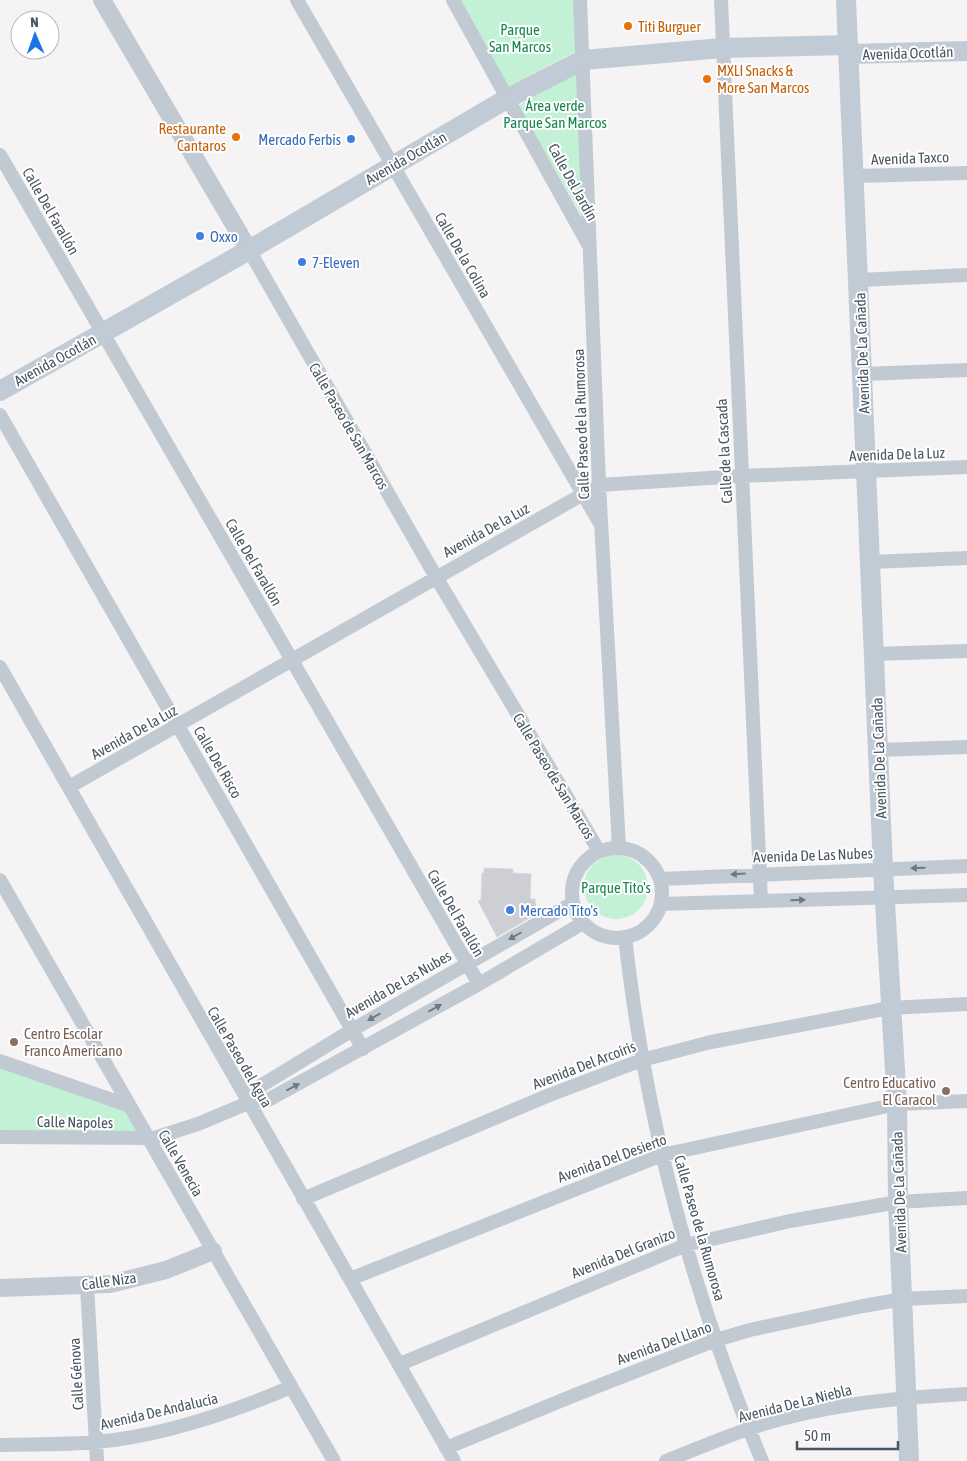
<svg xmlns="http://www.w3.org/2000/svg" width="967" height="1461" font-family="'Asap Condensed',sans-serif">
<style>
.green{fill:#c3f1d5}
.building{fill:#cdcfd5;stroke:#d7d9de}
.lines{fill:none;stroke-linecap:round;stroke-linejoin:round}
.minor{stroke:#c1cad2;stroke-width:14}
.tertiary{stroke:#c1cad2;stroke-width:18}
.secondary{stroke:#c1cbd6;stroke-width:20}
.oneway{fill:#6e7983}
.food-dot{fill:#e8710a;stroke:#fff;stroke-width:2}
.shop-dot{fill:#3f7fe0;stroke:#fff;stroke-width:2}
.education-dot{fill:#8d6e63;stroke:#fff;stroke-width:2}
.labels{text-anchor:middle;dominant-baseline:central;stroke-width:4;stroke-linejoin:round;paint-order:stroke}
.food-label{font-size:15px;fill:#c56008;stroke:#fff;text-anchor:start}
.park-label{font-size:15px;fill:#17864f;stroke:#fff}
.street-label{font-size:15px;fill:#4a5661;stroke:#fff}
.shop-label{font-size:15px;fill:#366cbe;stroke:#fff;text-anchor:start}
.education-label{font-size:15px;fill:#785e54;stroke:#fff;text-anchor:start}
</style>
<rect width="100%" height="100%" fill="#f5f3f3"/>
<path class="green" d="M 455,0 L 577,0 L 579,50 L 503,89 Z
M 581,60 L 581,215 L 519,106 Z
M584 887a32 32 0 1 1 64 0a32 32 0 1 1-64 0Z
M 0,1065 L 133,1112 L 151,1143 L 0,1139 Z"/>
<path class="building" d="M 484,868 L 513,869 L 513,873 L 531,874 L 530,899 L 535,899 L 536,914 L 497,937 L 478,901 L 481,900 L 482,873 L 484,873 Z"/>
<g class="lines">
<path class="minor" d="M 297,0 L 601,525
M 453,0 L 588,244
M 580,0 L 599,485 L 619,847
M 721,0 L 761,901
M 0,155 L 479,984
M 855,176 L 967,173
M 249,250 L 436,577 L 599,851
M 859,280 L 967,275
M 863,374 L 967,370
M 0,415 L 363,1049
M 871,562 L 967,558
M 874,654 L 967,651
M 0,667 L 454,1461
M 879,750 L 967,747
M 69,787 L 599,485 L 741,476 L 967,467
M572 893a45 45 0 1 1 90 0a45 45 0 1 1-90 0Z
M 661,879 L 967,866
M 0,880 L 334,1461
M 661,904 L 967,895
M 625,937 C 645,1118 692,1294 762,1461
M 0,1061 L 127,1105
M 248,1103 L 262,1085 L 354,1029 L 573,903
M 0,1137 L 154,1138 L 198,1124 L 248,1103 L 268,1100 L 479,984 L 583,923
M 303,1199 L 547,1096 L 642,1060 L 711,1042 L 890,1008 L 967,1004
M 350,1279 L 662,1155 L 897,1104 L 967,1101
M 87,1286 L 97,1461
M 400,1364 L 686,1245 L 790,1221 L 898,1202 L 967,1198
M 0,1445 C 32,1444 64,1445 96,1442 C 163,1436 230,1413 291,1387
M 446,1448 L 575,1395 L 716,1340 L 750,1330 L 863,1306 L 903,1299 L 967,1296
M 666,1461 C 693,1450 720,1439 748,1429 C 818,1405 893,1398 967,1394"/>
<path class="tertiary" d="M 102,0 L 249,250
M 0,1288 L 110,1284 L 166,1270 L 213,1251"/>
<path class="secondary" d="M 846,0 L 883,869 L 897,1104 L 898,1202 L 909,1461
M 849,54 L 967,51
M 0,391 L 249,250 L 508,98 L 583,60 L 722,48 L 848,45"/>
</g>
<defs><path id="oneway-solid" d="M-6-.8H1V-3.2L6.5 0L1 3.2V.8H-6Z" transform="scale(1.25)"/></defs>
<g class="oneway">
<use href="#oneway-solid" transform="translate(918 868) rotate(178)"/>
<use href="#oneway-solid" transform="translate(738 874) rotate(177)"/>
<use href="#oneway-solid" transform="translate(798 900) rotate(-2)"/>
<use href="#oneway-solid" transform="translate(515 936) rotate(150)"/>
<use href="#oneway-solid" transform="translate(435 1008) rotate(-29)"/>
<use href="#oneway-solid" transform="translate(374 1017) rotate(150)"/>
<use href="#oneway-solid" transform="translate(293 1087) rotate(-28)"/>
</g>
<g class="food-dot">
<circle cx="628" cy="26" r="5"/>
<circle cx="707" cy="79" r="5"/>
<circle cx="236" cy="137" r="5"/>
</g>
<g class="shop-dot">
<circle cx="351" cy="139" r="5"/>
<circle cx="200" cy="236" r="5"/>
<circle cx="302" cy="262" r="5"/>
<circle cx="510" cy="910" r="5"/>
</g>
<g class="education-dot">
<circle cx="14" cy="1042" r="5"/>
<circle cx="946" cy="1091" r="5"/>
</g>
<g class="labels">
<g class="food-label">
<text x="638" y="26">Titi Burguer</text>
<text x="717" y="70">MXLI Snacks &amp;<tspan x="717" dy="17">More San Marcos</tspan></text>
<text x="226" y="128" text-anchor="end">Restaurante<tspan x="226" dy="17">Cantaros</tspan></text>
</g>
<g class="park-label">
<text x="520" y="29">Parque<tspan x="520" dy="17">San Marcos</tspan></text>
<text x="555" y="105">Área verde<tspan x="555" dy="17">Parque San Marcos</tspan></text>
<text x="616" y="887">Parque Tito's</text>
</g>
<g class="street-label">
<text transform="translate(908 53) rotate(-2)">Avenida Ocotlán</text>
<text transform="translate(406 158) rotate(-30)">Avenida Ocotlán</text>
<text transform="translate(910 158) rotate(-2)">Avenida Taxco</text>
<text transform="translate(573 182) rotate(61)">Calle Del Jardín</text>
<text transform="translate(51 211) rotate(60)">Calle Del Farallón</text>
<text transform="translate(463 255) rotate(60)">Calle De la Colina</text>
<text transform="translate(862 353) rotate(-92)">Avenida De La Cañada</text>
<text transform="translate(55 360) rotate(-29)">Avenida Ocotlán</text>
<text transform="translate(581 424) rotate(-92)">Calle Paseo de la Rumorosa</text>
<text transform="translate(349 426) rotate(60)">Calle Paseo de San Marcos</text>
<text transform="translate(724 451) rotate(-93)">Calle de la Cascada</text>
<text transform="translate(897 454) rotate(-2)">Avenida De la Luz</text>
<text transform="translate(486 530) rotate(-29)">Avenida De la Luz</text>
<text transform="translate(254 562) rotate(60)">Calle Del Farallón</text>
<text transform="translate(134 732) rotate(-29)">Avenida De la Luz</text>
<text transform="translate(879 758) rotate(-92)">Avenida De La Cañada</text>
<text transform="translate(218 762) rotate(60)">Calle Del Risco</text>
<text transform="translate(554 776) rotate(59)">Calle Paseo de San Marcos</text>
<text transform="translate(813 855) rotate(-2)">Avenida De Las Nubes</text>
<text transform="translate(456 913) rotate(60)">Calle Del Farallón</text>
<text transform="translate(398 984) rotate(-30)">Avenida De Las Nubes</text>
<text transform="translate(240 1057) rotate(60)">Calle Paseo del Agua</text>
<text transform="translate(584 1065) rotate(-21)">Avenida Del Arcoíris</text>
<text transform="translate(75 1122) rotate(1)">Calle Napoles</text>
<text transform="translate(612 1158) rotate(-20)">Avenida Del Desierto</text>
<text transform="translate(181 1163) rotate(60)">Calle Venecia</text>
<text transform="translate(899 1192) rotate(-92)">Avenida De La Cañada</text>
<text transform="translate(700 1228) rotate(74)">Calle Paseo de la Rumorosa</text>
<text transform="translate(623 1253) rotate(-22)">Avenida Del Granizo</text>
<text transform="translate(109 1281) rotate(-8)">Calle Niza</text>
<text transform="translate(664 1343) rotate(-20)">Avenida Del Llano</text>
<text transform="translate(76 1374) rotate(-93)">Calle Génova</text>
<text transform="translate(795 1403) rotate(-14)">Avenida De La Niebla</text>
<text transform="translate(159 1411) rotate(-13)">Avenida De Andalucía</text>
</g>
<g class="shop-label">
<text x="341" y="139" text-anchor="end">Mercado Ferbis</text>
<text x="210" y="236">Oxxo</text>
<text x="312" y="262">7-Eleven</text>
<text x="520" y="910">Mercado Tito's</text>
</g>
<g class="education-label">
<text x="24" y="1033">Centro Escolar<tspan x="24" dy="17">Franco Americano</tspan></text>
<text x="936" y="1082" text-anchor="end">Centro Educativo<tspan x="936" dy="17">El Caracol</tspan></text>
</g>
</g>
<g transform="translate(35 35) rotate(358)"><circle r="24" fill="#ffffff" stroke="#b7bbc0"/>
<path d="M0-4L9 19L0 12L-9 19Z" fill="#1a73e8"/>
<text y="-8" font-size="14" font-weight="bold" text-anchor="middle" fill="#4a5661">N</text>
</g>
<path d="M797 1441v8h101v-8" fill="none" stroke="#4a5661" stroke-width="2.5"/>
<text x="804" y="1441" font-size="15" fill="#4a5661" stroke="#ffffff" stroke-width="4" paint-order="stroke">50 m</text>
</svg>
